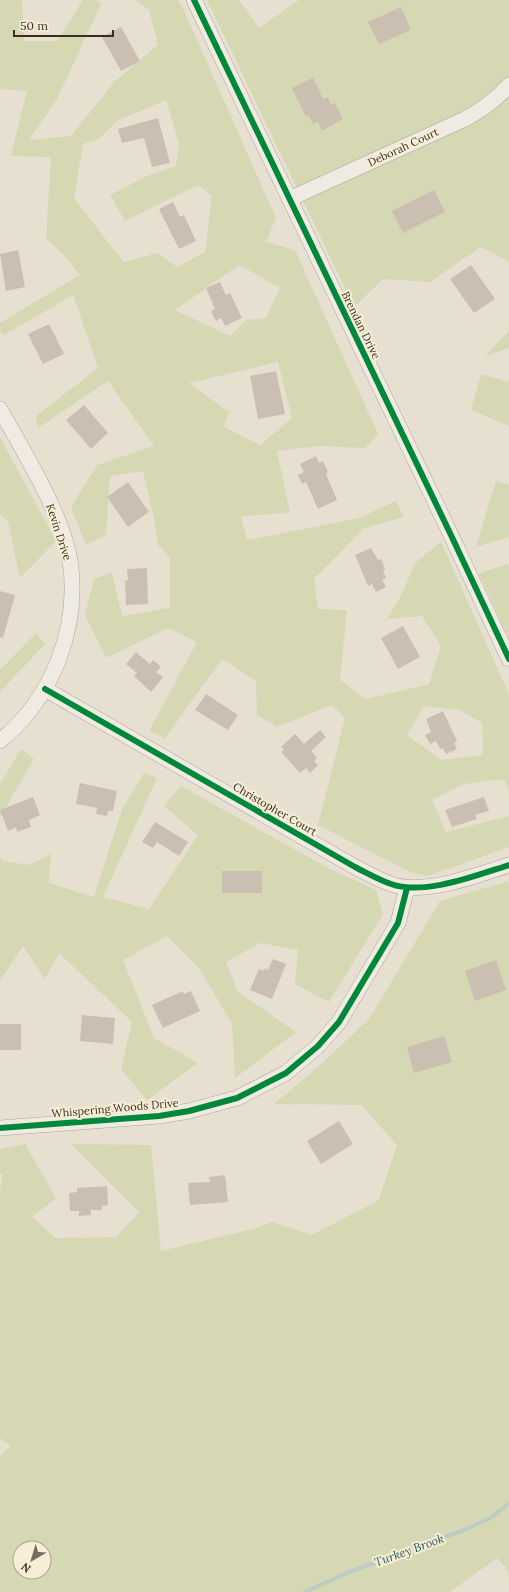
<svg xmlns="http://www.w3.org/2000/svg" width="509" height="1592" font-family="Lora,serif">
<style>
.green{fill:#d6d7b3;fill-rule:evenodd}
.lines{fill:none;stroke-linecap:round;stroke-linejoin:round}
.stream{stroke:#bcccc2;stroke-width:4}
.building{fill:#cbbfb2}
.minor-casing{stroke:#ada599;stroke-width:16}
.minor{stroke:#efebe3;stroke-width:15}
.cycleway-casing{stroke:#f7eed8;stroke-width:8}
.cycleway{stroke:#00873e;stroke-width:6}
.labels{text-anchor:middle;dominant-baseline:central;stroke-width:4;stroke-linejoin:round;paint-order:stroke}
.street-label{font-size:11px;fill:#3d2e20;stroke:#f7eed8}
.water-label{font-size:12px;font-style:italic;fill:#2f5d5a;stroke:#f7eed8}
</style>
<rect width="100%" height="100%" fill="#e7e0d1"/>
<path class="green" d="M 0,0 L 22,0 L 24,41 L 57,41 L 83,0 L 96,0 L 101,4 L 57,99 L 29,140 L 71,136 L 114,82 L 158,45 L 149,10 L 136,0 L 178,0 L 182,6 L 276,218 L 266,242 L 295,250 L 378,434 L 365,448 L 317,446 L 277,451 L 290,513 L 241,516 L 247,540 L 359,518 L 396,501 L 404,517 L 364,528 L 314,579 L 318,609 L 347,610 L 340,680 L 366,699 L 429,684 L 441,646 L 422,616 L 387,619 L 402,594 L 415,563 L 441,542 L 509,694 L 509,790 L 504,779 L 464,784 L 432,800 L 446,832 L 509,816 L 509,847 L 428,876 L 410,872 L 318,825 L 345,718 L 332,705 L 277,727 L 257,715 L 256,681 L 222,659 L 165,738 L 149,731 L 197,642 L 168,628 L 106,658 L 85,615 L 94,579 L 112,573 L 122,616 L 170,608 L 170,558 L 158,545 L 155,523 L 143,471 L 110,476 L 106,535 L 86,545 L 71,507 L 97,465 L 154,446 L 108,381 L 38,428 L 36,416 L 98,368 L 73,295 L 4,335 L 0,331 L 0,323 L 80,275 L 64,255 L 46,238 L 51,157 L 11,156 L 27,91 L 0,89 ZM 166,100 L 179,143 L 176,166 L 147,176 L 110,195 L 125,221 L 198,185 L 212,196 L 205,252 L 177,267 L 158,253 L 123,262 L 74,198 L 83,144 L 99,139 L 117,121 ZM 239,265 L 280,288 L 266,318 L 246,320 L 230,336 L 175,310 ZM 278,362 L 292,418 L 260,445 L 224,427 L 229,412 L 189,383 ZM 424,706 L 460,710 L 482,723 L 483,755 L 441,760 L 407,735 Z
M 207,0 L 239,0 L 259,28 L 299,0 L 509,0 L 509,262 L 481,247 L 430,282 L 383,279 L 354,307 Z
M 509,331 L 509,348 L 485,356 Z
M 481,374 L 509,382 L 509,426 L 471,410 Z
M 0,437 L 56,541 L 20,578 L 8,522 L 0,514 Z
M 496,481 L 509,485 L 509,537 L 476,547 Z
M 509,564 L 509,639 L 479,573 Z
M 36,633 L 45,644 L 0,692 L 0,670 Z
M 21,749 L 34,759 L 0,817 L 0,784 Z
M 144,773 L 157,778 L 103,897 L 149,909 L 198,835 L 164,806 L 181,786 L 328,868 L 376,890 L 383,914 L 329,1002 L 295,984 L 298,950 L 260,943 L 226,962 L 238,992 L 296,1032 L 235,1078 L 232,1024 L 199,968 L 167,936 L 123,960 L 154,1038 L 198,1063 L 147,1100 L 121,1069 L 132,1022 L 59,953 L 45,979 L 23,946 L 0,981 L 0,857 L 3,861 L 29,865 L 51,854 L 49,883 L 94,897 L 122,809 Z
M 509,881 L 509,1572 L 497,1558 L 450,1592 L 0,1592 L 0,1456 L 11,1446 L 0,1438 L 0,1190 L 3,1174 L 0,1173 L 0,1149 L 25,1144 L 56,1198 L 32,1217 L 56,1238 L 116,1237 L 139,1212 L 71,1144 L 151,1145 L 161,1251 L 253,1229 L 272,1222 L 312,1235 L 379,1200 L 397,1145 L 361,1105 L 274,1104 L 318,1067 L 369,1019 L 440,901 ZM 20,1548 L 44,1548 L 44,1572 L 20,1572 Z"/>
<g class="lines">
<path class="stream" d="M 305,1592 L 349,1572 L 385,1559 L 397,1553 L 462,1531 L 492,1517 L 509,1503"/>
</g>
<path class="building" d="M 401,7 L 411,30 L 379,44 L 368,22 Z
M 121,27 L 140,61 L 121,71 L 102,37 Z
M 313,78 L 323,99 L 328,97 L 331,104 L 335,103 L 343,119 L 322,131 L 318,122 L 313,124 L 308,115 L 306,117 L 292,88 Z
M 158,118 L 170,163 L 152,167 L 144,138 L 122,143 L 118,129 Z
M 434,190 L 445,212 L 403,233 L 392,211 Z
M 173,202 L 180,217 L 184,215 L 196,241 L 179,249 L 159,209 Z
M 18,250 L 25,287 L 6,291 L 0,254 Z
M 471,265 L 495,299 L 474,313 L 450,279 Z
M 220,282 L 226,295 L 230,293 L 242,318 L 225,326 L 221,318 L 216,321 L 211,311 L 215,309 L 206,288 Z
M 49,324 L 64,354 L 43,364 L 28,334 Z
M 276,371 L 285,414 L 258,419 L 250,376 Z
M 84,405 L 108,433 L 91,449 L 66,420 Z
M 316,456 L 319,463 L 323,461 L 328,472 L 326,474 L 337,500 L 318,509 L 306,482 L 302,484 L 298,475 L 304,472 L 300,464 Z
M 128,482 L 149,512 L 128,527 L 107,497 Z
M 371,548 L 378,560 L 381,559 L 385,569 L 383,570 L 386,578 L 382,580 L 386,587 L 376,592 L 372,584 L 368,586 L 355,555 Z
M 147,568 L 148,604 L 126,605 L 125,581 L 128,580 L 127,569 Z
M 0,591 L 15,595 L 3,638 L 0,637 Z
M 403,626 L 420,657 L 398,669 L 381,638 Z
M 136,652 L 150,664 L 153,660 L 161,667 L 156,672 L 163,677 L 151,692 L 134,676 L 137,673 L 126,664 Z
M 206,694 L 238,715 L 228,730 L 195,710 Z
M 443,711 L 457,741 L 454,743 L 457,749 L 446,754 L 443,748 L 440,749 L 436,741 L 430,744 L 425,735 L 431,732 L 426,719 Z
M 320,730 L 326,737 L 311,751 L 317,758 L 314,761 L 318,765 L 310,773 L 306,768 L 300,773 L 281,752 L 284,750 L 281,747 L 295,734 L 304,744 Z
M 80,783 L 117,791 L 113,811 L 108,811 L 107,816 L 96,814 L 97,808 L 76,804 Z
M 33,797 L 40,815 L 29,820 L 31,827 L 17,832 L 16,827 L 8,831 L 0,810 Z
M 484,797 L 489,811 L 475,815 L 477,819 L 452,827 L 445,810 Z
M 155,822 L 188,842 L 179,856 L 157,842 L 153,848 L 142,842 Z
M 222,871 L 262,871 L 262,893 L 222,893 Z
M 273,959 L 286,964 L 272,999 L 250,990 L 259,969 L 264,971 L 265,968 L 268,970 Z
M 496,960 L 506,990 L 475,1001 L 465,971 Z
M 183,991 L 184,994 L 191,991 L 200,1011 L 163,1028 L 152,1005 Z
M 82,1015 L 115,1018 L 113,1044 L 80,1041 Z
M 0,1024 L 21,1024 L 21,1050 L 0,1050 Z
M 444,1036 L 452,1062 L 414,1073 L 407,1047 Z
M 339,1121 L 353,1144 L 321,1164 L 307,1141 Z
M 225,1175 L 228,1202 L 190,1205 L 188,1183 L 210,1182 L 209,1177 Z
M 107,1186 L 108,1205 L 102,1206 L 102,1210 L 91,1210 L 91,1215 L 79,1216 L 79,1211 L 70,1211 L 69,1193 L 77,1192 L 77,1188 Z"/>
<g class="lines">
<defs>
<path id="minor" d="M 194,0 L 450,533 L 509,659
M 289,199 L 465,119 C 482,110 496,100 509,85
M 0,409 C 23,451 62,513 70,560 C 80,627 53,698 0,741
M 45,689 L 355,867 C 367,873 379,880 391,884 C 425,896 477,875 509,865
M 0,1128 L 159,1116 L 189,1111 L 237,1098 L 286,1073 L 318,1046 L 339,1022 L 398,923 L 407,888"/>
</defs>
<use href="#minor" class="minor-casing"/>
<use href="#minor" class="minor"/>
<defs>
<path id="cycleway" d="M 194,0 L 450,533 L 509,659
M 45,689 L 355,867 C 367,873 379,880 391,884 C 425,896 477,875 509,865
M 0,1128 L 159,1116 L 189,1111 L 237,1098 L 286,1073 L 318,1046 L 339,1022 L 398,923 L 407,888"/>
</defs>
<use href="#cycleway" class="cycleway-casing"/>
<use href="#cycleway" class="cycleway"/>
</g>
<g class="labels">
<g class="street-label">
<text transform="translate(403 147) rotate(-25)">Deborah Court</text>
<text transform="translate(361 325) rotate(64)">Brendan Drive</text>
<text transform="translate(59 532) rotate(72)">Kevin Drive</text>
<text transform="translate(275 809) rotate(30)">Christopher Court</text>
<text transform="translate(115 1108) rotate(-5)">Whispering Woods Drive</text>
</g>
<g class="water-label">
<text transform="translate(409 1550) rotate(-20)">Turkey Brook</text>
</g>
</g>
<g transform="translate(32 1560) rotate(218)"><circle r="19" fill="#f7eed8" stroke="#ada18e"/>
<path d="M0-3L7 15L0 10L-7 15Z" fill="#786c5e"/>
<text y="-6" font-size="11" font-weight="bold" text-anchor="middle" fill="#3d2e20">N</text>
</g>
<path d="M14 30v6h99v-6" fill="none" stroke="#3d2e20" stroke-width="2"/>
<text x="20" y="30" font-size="12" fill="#3d2e20" stroke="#f7eed8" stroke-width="3" paint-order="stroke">50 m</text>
</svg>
